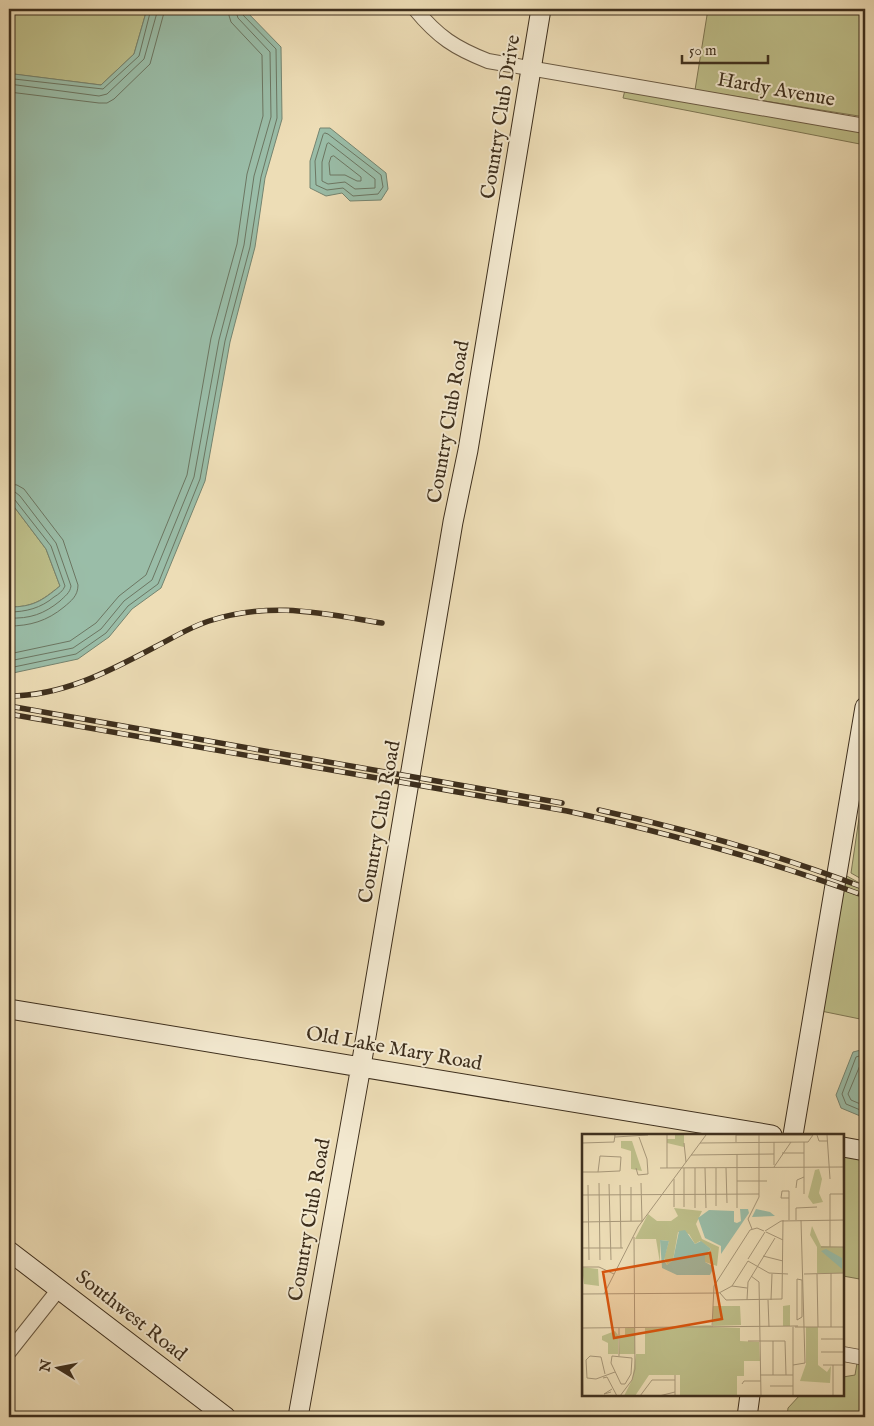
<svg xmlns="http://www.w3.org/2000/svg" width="874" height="1426" font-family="'IM FELL English',serif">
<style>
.green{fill:#bebf8a;stroke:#7e7754}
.water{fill:#9abda8;stroke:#758470}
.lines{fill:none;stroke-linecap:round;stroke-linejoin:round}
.shore{stroke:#6c7662;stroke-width:1}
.street-casing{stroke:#6a5a43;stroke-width:16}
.secondary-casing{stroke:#3e2f1d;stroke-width:21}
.street{stroke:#f3e9d0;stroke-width:14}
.secondary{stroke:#f3e9d0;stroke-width:19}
.rail-casing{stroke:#3e2f1d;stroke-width:5.5}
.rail{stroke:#f3e9d0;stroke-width:4;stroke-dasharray:11;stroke-linecap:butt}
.labels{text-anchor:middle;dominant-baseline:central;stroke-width:4;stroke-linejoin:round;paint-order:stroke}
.street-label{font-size:20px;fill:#3e2f1d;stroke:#f3e9d0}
.inset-road{fill:none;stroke:#a79779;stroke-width:1}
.view{fill:#d7550e;fill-opacity:0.15;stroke:#d7550e;stroke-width:2.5}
.inset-edge{fill:none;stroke:#3e2f1d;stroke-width:2.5}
</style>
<rect width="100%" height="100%" fill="#edddb6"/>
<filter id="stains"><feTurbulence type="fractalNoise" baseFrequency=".004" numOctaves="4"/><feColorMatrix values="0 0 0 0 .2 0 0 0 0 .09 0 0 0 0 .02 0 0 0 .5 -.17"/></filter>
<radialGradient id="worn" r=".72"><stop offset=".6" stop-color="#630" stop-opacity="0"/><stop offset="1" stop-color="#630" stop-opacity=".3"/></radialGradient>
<path class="green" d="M 9,9 L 147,9 L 134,54 L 101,85 L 13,74 L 9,65 Z
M 708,9 L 865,9 L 865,117 L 695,90 Z
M 625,90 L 865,132 L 865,145 L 623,98 Z
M 9,500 L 46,549 L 60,586 C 41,601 33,607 9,607 Z
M 865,777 L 865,881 L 851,873 Z
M 845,875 L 865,886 L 865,1020 L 821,1011 Z
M 843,1153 L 865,1157 L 865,1280 L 843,1276 Z
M 857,1363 L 865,1364 L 865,1417 L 787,1417 L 788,1408 L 800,1395 L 843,1395 L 843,1377 L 855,1375 Z"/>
<path class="water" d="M 147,9 L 244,9 L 281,47 L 282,119 L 265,178 L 255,247 L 230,342 L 205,481 L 161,588 L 132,609 L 109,637 L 78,659 L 13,673 L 9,672 L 9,607 C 33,607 42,601 60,586 L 46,549 L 9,500 L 9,65 L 14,74 L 101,85 L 134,54 Z
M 320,128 L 330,128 L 386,173 L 388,189 L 381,200 L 350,201 L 342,193 L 326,196 L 310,188 L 310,161 Z
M 865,1049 L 865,1118 L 841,1108 L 836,1095 L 853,1052 Z"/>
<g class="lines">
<path class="shore" d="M 9,76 L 14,79 L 103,89 L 139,56 L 151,9
M 9,84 L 99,96 L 107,94 L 144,59 L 158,9
M 9,92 L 99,103 L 107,103 L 114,99 L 150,64 L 165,9
M 325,133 L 328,134 L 381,175 L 383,187 L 378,194 L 353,196 L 343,188 L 327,190 L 316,185 L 315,161 L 323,135 Z
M 329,143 L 375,179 L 375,188 L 355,189 L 345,182 L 328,184 L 322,181 L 322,162 L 327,144 Z
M 334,156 L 361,177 L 361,181 L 357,181 L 345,175 L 330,175 L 329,163 L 331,157 Z
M 9,484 L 17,485 L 24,489 L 63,540 L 78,585 C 78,596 71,601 64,607 C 47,621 30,626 9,626
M 9,491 L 15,492 L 20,496 L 56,543 L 71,586 C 70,593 65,596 60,601 C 44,614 30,619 9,618
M 9,497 L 15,500 L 51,546 L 65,586 C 63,591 59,594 54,597 C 41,608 26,612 9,612
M 9,654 L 70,641 L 96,623 L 119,596 L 146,575 L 187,475 L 211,338 L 237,244 L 247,174 L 263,116 L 262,55 L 231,22 L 227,9
M 9,661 L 73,648 L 101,629 L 124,601 L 152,580 L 194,477 L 219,340 L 244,245 L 254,176 L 271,117 L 270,52 L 238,18 L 235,9
M 9,668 L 76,654 L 106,633 L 128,606 L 158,584 L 200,479 L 225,341 L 250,247 L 261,177 L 277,118 L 276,49 L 242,14 L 241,9
M 865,1054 L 856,1057 L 842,1094 L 846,1104 L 865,1112
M 865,1061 L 861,1063 L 848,1094 L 851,1100 L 865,1106"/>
<defs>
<path id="street" d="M 415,9 C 438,37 455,48 488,61 L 865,126
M 9,1352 L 59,1289
M 843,1354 L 865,1358"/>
<path id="secondary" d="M 9,1009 L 772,1135
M 793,1135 L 865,707
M 843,1147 L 865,1151
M 9,1251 L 226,1417
M 298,1417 L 361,1066 L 453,522 L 468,450 L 541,9
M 747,1417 L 750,1395"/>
</defs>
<use href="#street" class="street-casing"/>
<use href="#secondary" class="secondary-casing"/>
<use href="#street" class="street"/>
<use href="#secondary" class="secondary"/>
<defs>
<path id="rail" d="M 9,696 C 62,696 108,672 155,647 C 173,638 190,627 209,621 C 271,601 320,613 382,623
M 9,706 L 562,803
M 9,714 L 567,811 C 668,833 768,860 865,896
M 599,810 C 690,830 778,855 865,888"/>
</defs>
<use href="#rail" class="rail-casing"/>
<use href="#rail" class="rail"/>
</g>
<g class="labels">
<g class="street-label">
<text transform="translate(776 90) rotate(10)">Hardy Avenue</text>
<text transform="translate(501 117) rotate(-81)">Country Club Drive</text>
<text transform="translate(449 422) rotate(-80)">Country Club Road</text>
<text transform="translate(380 822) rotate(-80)">Country Club Road</text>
<text transform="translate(394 1049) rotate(10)">Old Lake Mary Road</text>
<text transform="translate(310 1220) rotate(-80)">Country Club Road</text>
<text transform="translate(131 1316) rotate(38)">Southwest Road</text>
</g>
</g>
<g transform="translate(582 1134)">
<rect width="262" height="262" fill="#edddb6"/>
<path d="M 93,1 L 102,1 L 102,13 L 85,9 L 85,5 L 93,5 ZM 39,7 L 50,7 L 60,37 L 49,35 L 49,17 L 39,14 ZM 237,35 L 240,45 L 237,59 L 241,68 L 231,70 L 226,63 L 233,36 ZM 92,74 L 120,77 L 114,90 L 120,105 L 137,113 L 135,132 L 123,128 L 123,121 L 129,115 L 118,107 L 113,110 L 107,100 L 96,98 L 91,126 L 85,131 L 82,124 L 87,107 L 78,106 L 78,129 L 74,105 L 53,105 L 66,80 L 75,87 L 89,87 L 96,82 ZM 230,92 L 239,112 L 262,113 L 262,139 L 235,139 L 235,113 L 228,101 ZM 0,133 L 16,135 L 17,152 L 2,150 ZM 129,167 L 129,193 L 158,194 L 158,207 L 177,208 L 178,227 L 162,227 L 162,242 L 155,242 L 155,262 L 98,262 L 98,241 L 67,241 L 53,262 L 42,262 L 50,246 L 54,220 L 63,220 L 63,194 L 129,191 ZM 208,171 L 208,192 L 201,192 L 201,172 ZM 131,172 L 158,172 L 159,191 L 131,192 ZM 224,193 L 236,193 L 236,231 L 245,238 L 249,232 L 248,249 L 218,247 L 224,230 ZM 43,194 L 53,194 L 53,220 L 37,220 L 38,201 L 43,201 ZM 33,197 L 36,201 L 36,220 L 26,220 L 26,209 L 20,206 L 20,202 Z" fill="#bebf8a"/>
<path d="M 158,75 L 166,75 L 167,79 L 139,120 L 139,112 L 123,104 L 116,84 L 127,76 L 152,77 L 152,88 L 155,89 L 159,87 ZM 174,75 L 188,78 L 193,82 L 170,83 ZM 103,96 L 113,110 L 119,107 L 129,115 L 123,121 L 123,128 L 132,133 L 128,141 L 95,141 L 80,134 L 78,106 L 87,107 L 82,126 L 85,131 L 91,126 L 97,97 ZM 244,115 L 260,124 L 260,135 L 239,117 Z" fill="#9abda8"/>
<path class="inset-road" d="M 85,1 L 85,34M 235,1 L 237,7 L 246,7M 245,1 L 248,45M 261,1 L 262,113M 33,3 L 66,1M 154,8 L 154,1 L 231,1M 0,9 L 32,8 L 33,1M 102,9 L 104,28M 118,9 L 226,8 L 231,1M 200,19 L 222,19M 155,20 L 155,74M 109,21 L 192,20M 192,31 L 192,8M 192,33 L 209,8M 54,34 L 56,41 L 66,40 L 65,25 L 57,3M 78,34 L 262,33M 113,34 L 113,74M 123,34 L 124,74M 134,34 L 134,72M 144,34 L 145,69M 0,38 L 16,38 L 37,37 L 38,37 L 39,23 L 18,22 L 16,38M 92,45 L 92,73M 155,47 L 185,47M 17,49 L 18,126M 59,49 L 60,87M 27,50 L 29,126M 6,51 L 7,126M 38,51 L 39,114M 49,53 L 49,87M 214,54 L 215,46 L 222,43M 222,60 L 222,8M 0,61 L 177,60M 207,64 L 199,64 L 200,57 L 207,57 L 207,86M 102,73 L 102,34M 214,86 L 214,74 L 235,73M 0,88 L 61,87M 170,95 L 166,85 L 177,63 L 177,1M 183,97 L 199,87 L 263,86M 184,98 L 201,106M 239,113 L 263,113M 248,113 L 248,60 L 263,60M 0,114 L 41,114M 181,122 L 201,127M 166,125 L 183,98M 0,133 L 17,133 L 32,140M 249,139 L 249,193M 262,139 L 262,193M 222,140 L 263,139M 235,140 L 236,193M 169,142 L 177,148 L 179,262M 215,145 L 220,146 L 220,183 L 215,186 ZM 150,152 L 165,154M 138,159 L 144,166 L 200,165 L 201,86M 0,160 L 137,159 L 150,152 L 166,127 L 187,139 L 206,140M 22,160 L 56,93 L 124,1M 165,166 L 166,148 L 193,104M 186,166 L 187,193M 189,166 L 190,140M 0,176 L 1,262M 130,193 L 132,152 L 168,96 L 175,94 L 182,97M 211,193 L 211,262M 213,193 L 263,193M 0,194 L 216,192M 239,205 L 263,205M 166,207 L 203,207 L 204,241M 191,207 L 191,241M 239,218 L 263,218M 30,222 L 50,224 L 49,240 L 43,250 L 39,250 L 29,229 ZM 37,222 L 37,194M 211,231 L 223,229 L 219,86M 241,231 L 263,231M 251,231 L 251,262M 23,240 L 19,223 L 8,222 L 4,226 L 5,244 L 14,245 L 33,238M 178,241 L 211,241M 21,244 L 25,243 L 35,262M 160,250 L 162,247 L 179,247M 188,252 L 211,252M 29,258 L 22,260 L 30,255M 38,262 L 50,246 L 53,235 L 52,103M 58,262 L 70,246 L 93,246M 77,262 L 93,258M 93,262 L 93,241"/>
<path class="view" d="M 128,119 L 140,185 L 32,204 L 21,138 Z"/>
<rect width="262" height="262" class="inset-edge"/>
</g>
<rect width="874" height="1426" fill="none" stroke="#edddb6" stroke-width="30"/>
<rect x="10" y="10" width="854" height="1406" fill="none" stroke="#3e2f1d" stroke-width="2.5"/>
<rect x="15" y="15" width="844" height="1396" fill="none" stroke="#3e2f1d"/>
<g transform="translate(58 1368) rotate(280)" stroke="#f3e9d0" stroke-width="4" paint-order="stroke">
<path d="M0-4L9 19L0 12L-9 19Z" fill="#3e2f1d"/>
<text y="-8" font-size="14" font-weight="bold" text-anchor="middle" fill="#3e2f1d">N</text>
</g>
<path d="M682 55v8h86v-8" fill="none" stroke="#3e2f1d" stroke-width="2.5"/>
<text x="689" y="55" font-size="15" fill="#3e2f1d" stroke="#f3e9d0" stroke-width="4" paint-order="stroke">50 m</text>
<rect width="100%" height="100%" filter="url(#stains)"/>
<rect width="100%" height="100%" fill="url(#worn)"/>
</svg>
